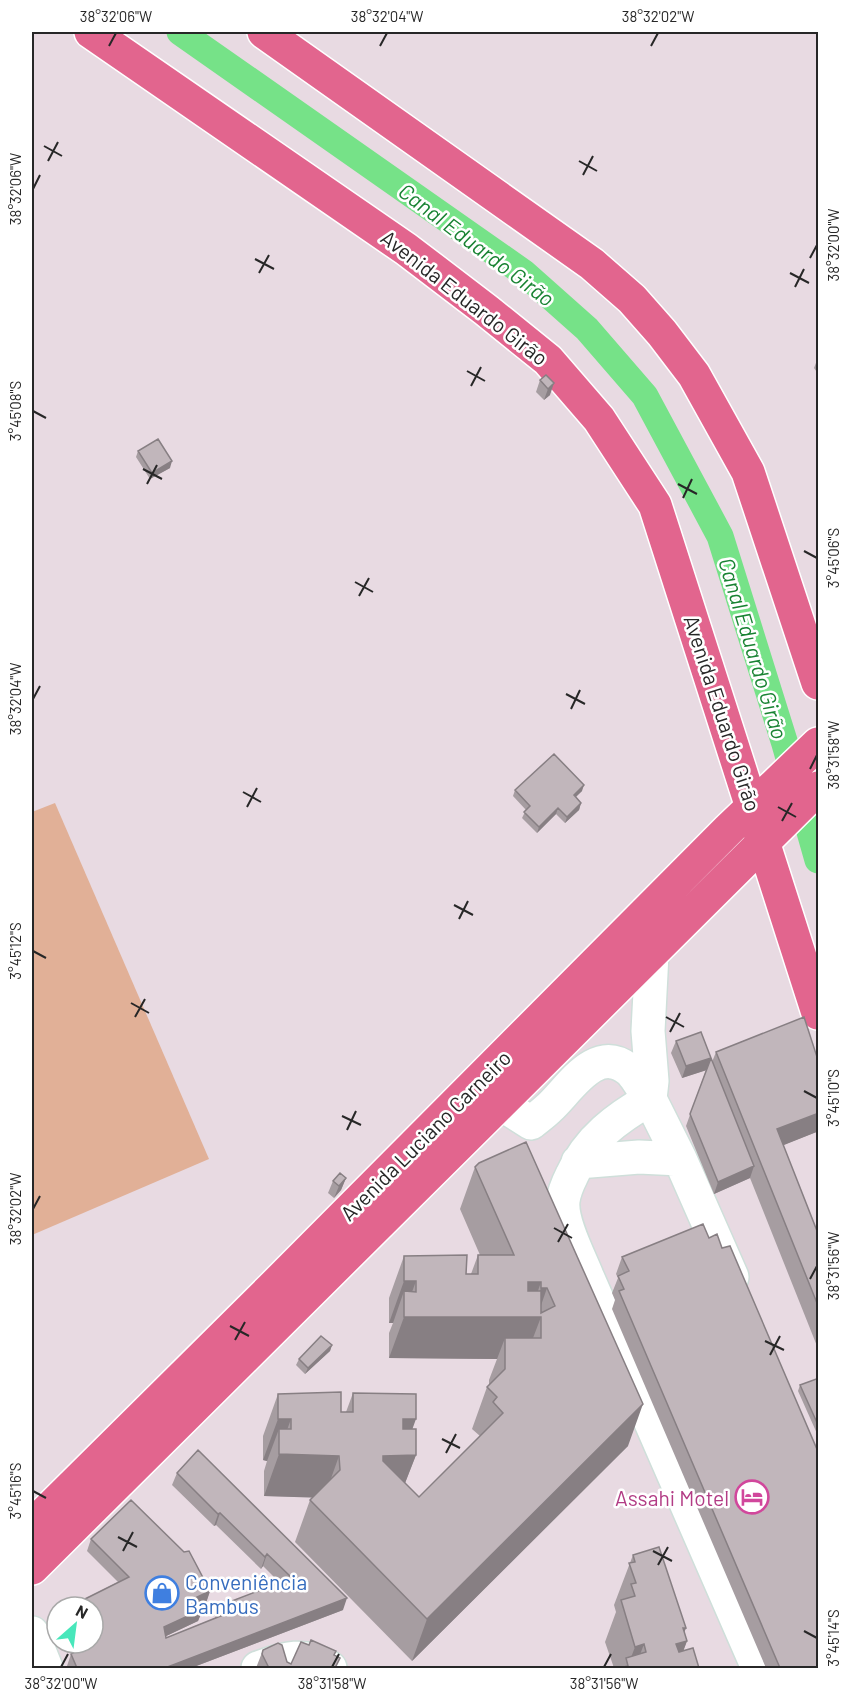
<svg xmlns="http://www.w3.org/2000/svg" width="850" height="1700" font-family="Barlow,sans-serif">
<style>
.pitch{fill:#e1b097}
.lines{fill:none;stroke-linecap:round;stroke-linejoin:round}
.canal{stroke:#76e288;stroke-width:27}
.minor-casing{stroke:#cfdfda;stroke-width:36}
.major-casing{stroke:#fff;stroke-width:36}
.minor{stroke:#fff;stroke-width:33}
.major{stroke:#e2658e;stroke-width:33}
.wall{fill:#a69da1}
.shaded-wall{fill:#877f83}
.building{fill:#c1b6bb;stroke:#877f83;stroke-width:1.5;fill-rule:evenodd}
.ticks{fill:none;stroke:#272727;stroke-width:2}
.labels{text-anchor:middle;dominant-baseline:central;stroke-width:5;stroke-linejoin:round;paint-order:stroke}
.street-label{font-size:21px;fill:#272727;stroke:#fff}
.hotel-label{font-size:21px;fill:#b23c85;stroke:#fff;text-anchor:end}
.shop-label{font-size:21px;fill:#366cbe;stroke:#fff;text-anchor:start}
.water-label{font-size:22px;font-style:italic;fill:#198333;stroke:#fff}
.neatline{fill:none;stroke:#272727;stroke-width:2}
.ticks-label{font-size:15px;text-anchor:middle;fill:#272727}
</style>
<rect width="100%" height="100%" fill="#e8dae2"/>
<path class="pitch" d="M 55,803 L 209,1159 L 32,1235 L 32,812 Z"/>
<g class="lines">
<path class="canal" d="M 180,32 L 524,273 L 587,329 L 645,396 L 720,536 L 785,744 L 818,860"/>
<defs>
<path id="minor" d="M 652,954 L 648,1031 L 652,1081 L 650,1099 L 680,1159 L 732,1277
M 501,1104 L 531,1123 C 537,1118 544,1113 549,1108 C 570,1089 595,1044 628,1069 C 635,1074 644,1091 650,1099 C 617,1118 588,1139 572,1175 C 568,1183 564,1192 563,1201 C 561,1222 579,1256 587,1276 L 758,1668
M 578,1162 L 639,1157 L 680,1159
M 32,1633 L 46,1668
M 258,1668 C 285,1658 304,1652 330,1668"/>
<path id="major" d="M 91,32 L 406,249 L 486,310 L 548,360 L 599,419 L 655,505 L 818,1013
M 264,32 L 592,264 L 632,299 L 662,333 L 694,375 L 748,472 L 818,683
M 32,1526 L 272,1288 L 729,829 L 818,744
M 32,1568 L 818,788"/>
</defs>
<use href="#minor" class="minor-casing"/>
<use href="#major" class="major-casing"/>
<use href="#minor" class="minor"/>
<use href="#major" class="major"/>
</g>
<path class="wall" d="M 819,355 L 819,375 L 814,368 Z
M 546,375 L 550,395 L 544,400 L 536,392 L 540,380 Z
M 138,451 L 170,468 L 150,479 L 136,457 Z
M 515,790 L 582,791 L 576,797 L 581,803 L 579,810 L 565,823 L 556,814 L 537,833 L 522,818 L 526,810 L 513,796 Z
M 676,1041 L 712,1062 L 716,1052 L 819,1063 L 819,1131 L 783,1145 L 819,1236 L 819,1351 L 750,1178 L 714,1194 L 686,1126 L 706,1070 L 682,1078 L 671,1053 Z
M 526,1142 L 628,1446 L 412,1661 L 295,1542 L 310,1500 L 313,1497 L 264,1496 L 264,1471 L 267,1461 L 263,1460 L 263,1436 L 278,1394 L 341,1412 L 346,1412 L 353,1393 L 413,1429 L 416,1455 L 405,1483 L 419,1497 L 480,1436 L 472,1429 L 487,1387 L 489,1385 L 489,1380 L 497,1359 L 389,1358 L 389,1333 L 393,1323 L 389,1323 L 389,1298 L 404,1256 L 466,1274 L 471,1274 L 478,1255 L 480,1255 L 460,1209 L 475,1167 Z
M 346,1178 L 341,1190 L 334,1198 L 328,1193 L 333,1181 Z
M 622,1257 L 819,1668 L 766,1668 L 612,1309 L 615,1300 L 612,1293 L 618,1278 L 616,1274 Z
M 332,1345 L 330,1351 L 305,1374 L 296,1365 L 299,1359 Z
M 819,1378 L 819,1438 L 798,1391 L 800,1385 Z
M 177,1473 L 343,1610 L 191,1668 L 68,1668 L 67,1666 L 71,1654 L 86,1647 L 84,1643 L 93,1643 L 93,1607 L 74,1607 L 75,1604 L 118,1582 L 87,1551 L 91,1539 L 210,1591 L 206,1603 L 201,1605 L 203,1609 L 198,1621 L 166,1636 L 166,1638 L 215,1618 L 219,1606 L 280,1583 L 263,1566 L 261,1569 L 216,1525 L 214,1526 L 172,1485 Z
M 633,1555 L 686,1628 L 684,1632 L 687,1641 L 683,1651 L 699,1668 L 614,1668 L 605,1642 L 616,1612 L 614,1605 Z
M 263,1650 L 291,1664 L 334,1656 L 336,1668 L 256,1668 Z"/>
<path class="shaded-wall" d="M 554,383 L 550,395 L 544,400 L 548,389 Z
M 172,461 L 170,468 L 150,479 L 152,473 Z
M 584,785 L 582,791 L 571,801 L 574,795 Z
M 581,803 L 579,810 L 565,823 L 567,817 Z
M 558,808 L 556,814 L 537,833 L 539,827 Z
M 711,1058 L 707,1070 L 682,1078 L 686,1066 Z
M 819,1113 L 819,1131 L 769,1151 L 777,1129 Z
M 754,1166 L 750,1178 L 714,1194 L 718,1182 Z
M 346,1178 L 341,1190 L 334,1198 L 339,1186 Z
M 404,1281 L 416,1281 L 404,1314 L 404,1291 L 393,1323 L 389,1323 Z
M 528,1282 L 541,1282 L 529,1317 L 530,1317 L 541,1288 L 547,1288 L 537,1317 L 541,1317 L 525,1359 L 505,1338 L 497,1359 L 389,1358 L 404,1317 Z
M 332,1345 L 330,1351 L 305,1374 L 308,1368 Z
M 643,1404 L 628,1446 L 412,1661 L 427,1619 Z
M 278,1419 L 291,1419 L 279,1452 L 279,1429 L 267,1461 L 263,1460 Z
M 403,1419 L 416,1419 L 403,1455 L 416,1455 L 400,1496 L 367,1498 L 383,1456 Z
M 279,1454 L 339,1456 L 324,1498 L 264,1496 Z
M 220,1513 L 216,1525 L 214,1526 L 218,1514 Z
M 267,1554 L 263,1566 L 261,1569 L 265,1557 Z
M 210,1591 L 206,1603 L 193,1609 L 197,1597 Z
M 347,1598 L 343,1610 L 191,1668 L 165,1668 Z
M 203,1609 L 198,1621 L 160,1639 L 164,1627 Z
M 683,1628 L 686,1628 L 680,1643 L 687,1641 L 677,1668 L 676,1644 Z
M 644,1644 L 635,1668 L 627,1668 L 635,1647 Z"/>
<path class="building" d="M 546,375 L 554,383 L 548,389 L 540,380 Z
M 158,439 L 172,461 L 152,473 L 138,451 Z
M 554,754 L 584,785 L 574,795 L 581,803 L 567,817 L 558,808 L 539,827 L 524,812 L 530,806 L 515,790 Z
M 804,1017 L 819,1063 L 819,1113 L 777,1129 L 819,1236 L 819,1308 L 716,1052 Z
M 701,1032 L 711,1058 L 686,1066 L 676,1041 Z
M 711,1058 L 754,1166 L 718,1182 L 690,1114 Z
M 526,1142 L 643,1404 L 427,1619 L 310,1500 L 340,1470 L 339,1456 L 279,1454 L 279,1429 L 291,1429 L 291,1419 L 278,1419 L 278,1394 L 341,1392 L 341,1412 L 353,1412 L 353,1393 L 416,1394 L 416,1419 L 403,1419 L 403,1429 L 416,1429 L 416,1455 L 383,1456 L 383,1461 L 419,1497 L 503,1413 L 493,1402 L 497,1397 L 487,1387 L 505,1369 L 505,1338 L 541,1338 L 541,1317 L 404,1317 L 404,1291 L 416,1292 L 416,1281 L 404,1281 L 404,1256 L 467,1255 L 466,1274 L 478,1274 L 478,1255 L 514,1255 L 475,1167 L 479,1163 ZM 528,1282 L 541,1282 L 541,1288 L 547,1288 L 555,1306 L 541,1313 L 541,1291 L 528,1291 Z
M 340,1173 L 346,1178 L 339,1186 L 333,1181 Z
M 703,1224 L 709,1238 L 717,1234 L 722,1248 L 730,1246 L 819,1454 L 819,1668 L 780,1668 L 619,1291 L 624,1289 L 618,1276 L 629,1271 L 622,1257 Z
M 321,1336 L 332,1345 L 308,1368 L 299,1359 Z
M 819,1378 L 819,1427 L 800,1385 Z
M 198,1450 L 347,1598 L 165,1668 L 77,1668 L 71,1654 L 94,1643 L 93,1641 L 93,1607 L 76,1607 L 75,1604 L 129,1577 L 91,1539 L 131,1500 L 184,1552 L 189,1551 L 210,1591 L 197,1597 L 203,1609 L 164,1627 L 166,1638 L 223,1615 L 219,1606 L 292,1578 L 267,1554 L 265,1557 L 220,1513 L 218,1514 L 177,1473 Z
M 659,1547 L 686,1628 L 683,1628 L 687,1641 L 676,1644 L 679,1652 L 693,1648 L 699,1668 L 619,1668 L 628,1666 L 626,1658 L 646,1652 L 644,1644 L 635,1647 L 621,1600 L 635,1596 L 631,1584 L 636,1583 L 629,1563 L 635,1562 L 633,1555 Z
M 311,1640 L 336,1651 L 334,1655 L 340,1658 L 335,1668 L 269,1668 L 262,1654 L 263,1650 L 278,1643 L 282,1645 L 287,1662 L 291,1664 L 301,1642 L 309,1645 Z"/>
<path class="ticks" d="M 109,46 L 116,33M 380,46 L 387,33M 651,46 L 658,33M 44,146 L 62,156M 48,161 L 58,142M 579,161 L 597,171M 583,175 L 593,156M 33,189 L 40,175M 810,258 L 817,245M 255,259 L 274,269M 259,273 L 269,255M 790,273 L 809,283M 795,287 L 804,269M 467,371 L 485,381M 471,386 L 481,367M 33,411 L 46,418M 143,469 L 162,479M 147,484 L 157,465M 678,484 L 697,494M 683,498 L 692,479M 804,551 L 817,558M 355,582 L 373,592M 359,596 L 369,578M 566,694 L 585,704M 33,699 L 40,686M 571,709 L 580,690M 810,769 L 817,755M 243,792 L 261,802M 247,807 L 257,788M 778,807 L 796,817M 782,821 L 792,803M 454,905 L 473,915M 459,919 L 468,901M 33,951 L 46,958M 131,1003 L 149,1013M 135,1017 L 145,999M 666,1017 L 684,1027M 670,1032 L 680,1013M 804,1091 L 817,1098M 342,1116 L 361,1125M 347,1130 L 356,1111M 33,1209 L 40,1196M 554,1228 L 572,1238M 558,1242 L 568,1224M 810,1279 L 817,1266M 230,1326 L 249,1336M 235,1340 L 245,1322M 765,1341 L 784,1350M 770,1355 L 780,1336M 442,1439 L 460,1448M 446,1453 L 456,1434M 33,1491 L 46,1498M 118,1537 L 137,1547M 123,1551 L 133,1532M 653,1551 L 672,1561M 658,1565 L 668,1547M 804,1631 L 817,1638M 61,1667 L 68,1654M 332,1667 L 339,1654M 604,1667 L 611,1654"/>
<defs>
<symbol id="hotel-ring" viewBox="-11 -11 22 22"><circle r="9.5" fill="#fff" stroke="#d1479c" stroke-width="1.5"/><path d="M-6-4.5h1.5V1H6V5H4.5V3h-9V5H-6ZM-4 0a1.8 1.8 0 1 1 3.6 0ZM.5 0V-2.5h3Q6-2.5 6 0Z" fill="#d1479c"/></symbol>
<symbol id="shop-ring" viewBox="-11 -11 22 22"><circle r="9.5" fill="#fff" stroke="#3f7fe0" stroke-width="1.5"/><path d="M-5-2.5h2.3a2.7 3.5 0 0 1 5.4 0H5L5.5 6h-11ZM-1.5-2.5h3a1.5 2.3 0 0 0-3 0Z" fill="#3f7fe0"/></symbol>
</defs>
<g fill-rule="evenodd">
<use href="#hotel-ring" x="733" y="1478" width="38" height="38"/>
<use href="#shop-ring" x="143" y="1574" width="38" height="38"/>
</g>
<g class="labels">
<g class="street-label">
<text transform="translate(465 297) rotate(38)">Avenida Eduardo Girão</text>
<text transform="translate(723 713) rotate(72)">Avenida Eduardo Girão</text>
<text transform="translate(425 1135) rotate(-45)">Avenida Luciano Carneiro</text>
</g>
<g class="hotel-label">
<text x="729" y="1497">Assahi Motel</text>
</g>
<g class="shop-label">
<text x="185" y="1581">Conveniência<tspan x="185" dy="24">Bambus</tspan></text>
</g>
<g class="water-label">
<text transform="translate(477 244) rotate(37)">Canal Eduardo Girão</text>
<text transform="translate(754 648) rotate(73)">Canal Eduardo Girão</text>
</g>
</g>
<rect width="850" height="1700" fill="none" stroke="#ffffff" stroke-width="66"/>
<g transform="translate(75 1625) rotate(28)"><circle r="28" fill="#ffffff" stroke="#a9a9a9" stroke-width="1.5"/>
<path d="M0-4.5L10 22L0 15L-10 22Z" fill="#48e7bb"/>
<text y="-9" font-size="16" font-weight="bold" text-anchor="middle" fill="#272727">N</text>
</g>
<rect x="33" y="33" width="784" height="1634" class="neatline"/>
<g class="ticks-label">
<text x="116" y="22">38°32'06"W</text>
<text x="387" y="22">38°32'04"W</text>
<text x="658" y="22">38°32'02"W</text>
<text transform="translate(16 189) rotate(-90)" y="5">38°32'06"W</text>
<text transform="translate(834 245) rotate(-90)" y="5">38°32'00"W</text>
<text transform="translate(16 411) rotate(-90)" y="5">3°45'08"S</text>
<text transform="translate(834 558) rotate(-90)" y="5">3°45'06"S</text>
<text transform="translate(16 699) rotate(-90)" y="5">38°32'04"W</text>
<text transform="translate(834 755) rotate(-90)" y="5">38°31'58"W</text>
<text transform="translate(16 951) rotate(-90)" y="5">3°45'12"S</text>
<text transform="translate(834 1098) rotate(-90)" y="5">3°45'10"S</text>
<text transform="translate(16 1209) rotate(-90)" y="5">38°32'02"W</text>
<text transform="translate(834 1266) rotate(-90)" y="5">38°31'56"W</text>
<text transform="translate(16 1491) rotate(-90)" y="5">3°45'16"S</text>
<text transform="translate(834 1638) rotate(-90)" y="5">3°45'14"S</text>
<text x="61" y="1689">38°32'00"W</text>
<text x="332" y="1689">38°31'58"W</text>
<text x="604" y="1689">38°31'56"W</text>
</g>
</svg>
